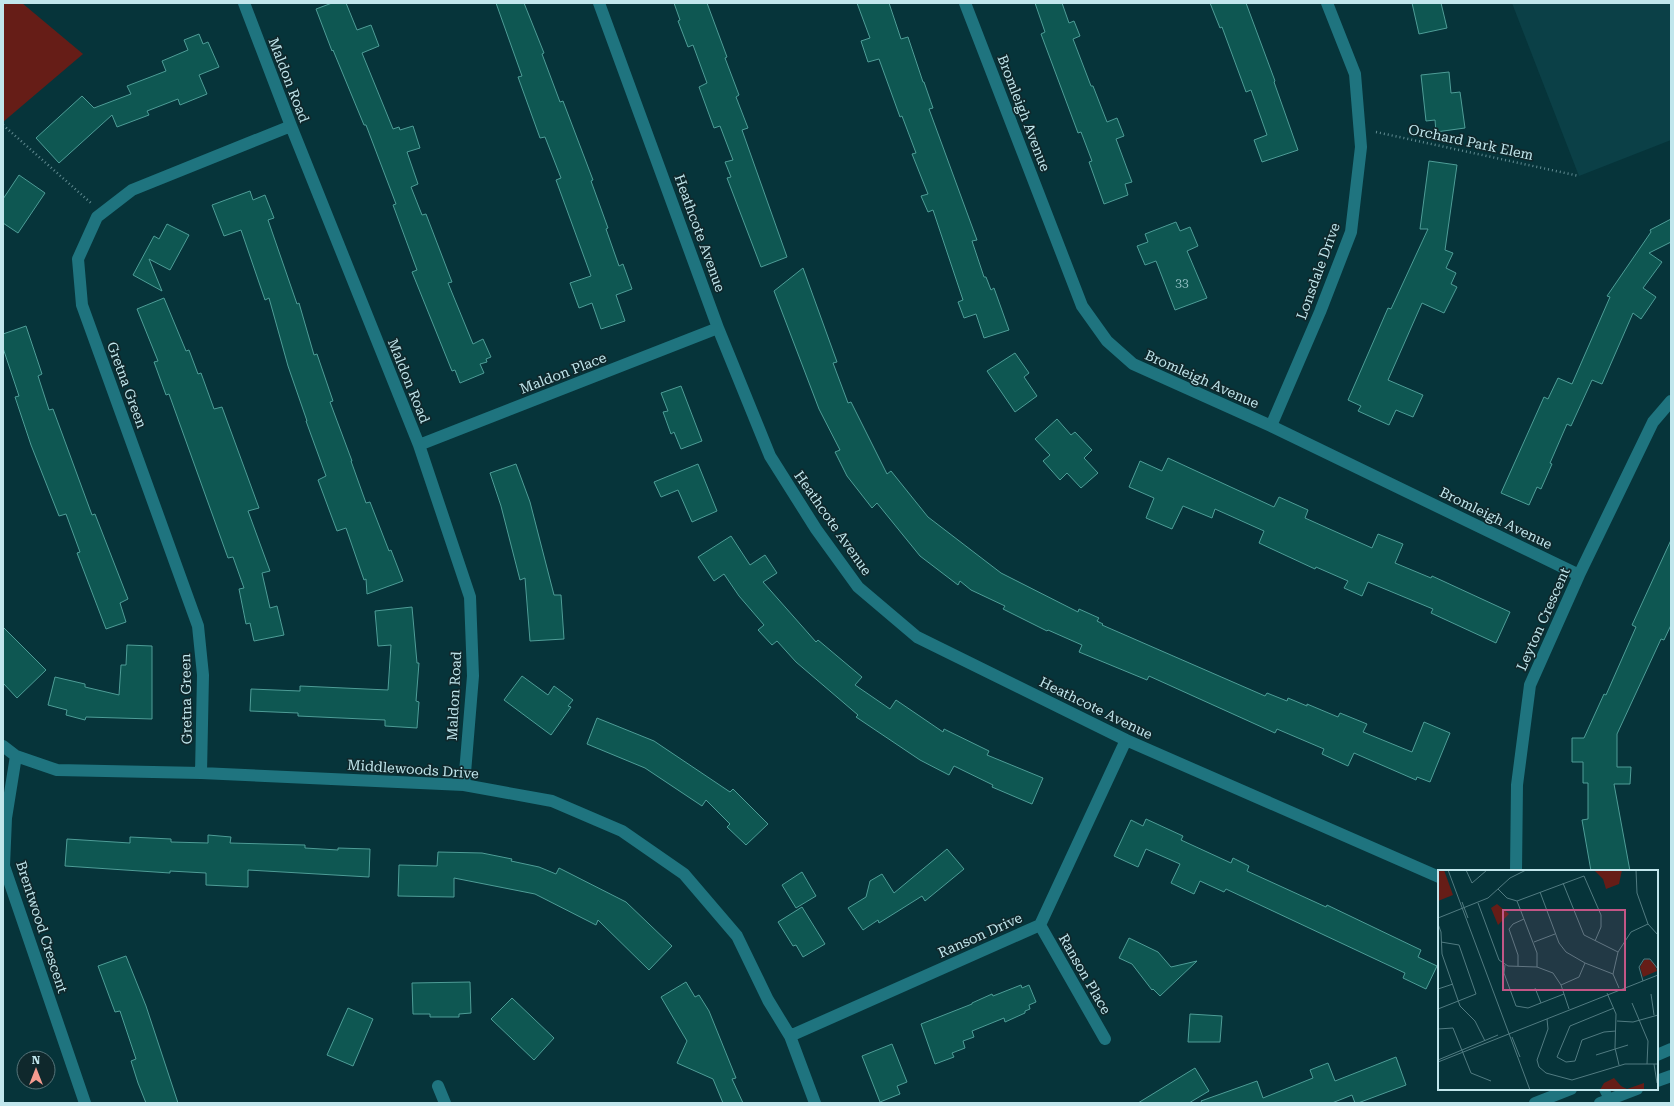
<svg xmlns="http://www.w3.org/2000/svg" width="1674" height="1106" font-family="'Roboto Serif',serif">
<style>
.built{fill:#0b4047}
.green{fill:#661d17}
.building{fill:#0e5752;stroke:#4e9d97}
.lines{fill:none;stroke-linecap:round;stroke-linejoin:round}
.path{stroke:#628c92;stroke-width:2.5;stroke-dasharray:1 3;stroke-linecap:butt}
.lane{stroke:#1f747f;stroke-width:10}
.street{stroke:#1f747f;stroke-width:12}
.secondary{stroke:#1f747f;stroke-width:12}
.labels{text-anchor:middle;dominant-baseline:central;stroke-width:3.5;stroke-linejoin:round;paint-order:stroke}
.number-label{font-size:12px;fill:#94c2c6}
.street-label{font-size:14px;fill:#c1e6ec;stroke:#0f282c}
.inset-road{fill:none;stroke:#517b81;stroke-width:1}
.view{fill:#c25686;fill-opacity:0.15;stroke:#c25686;stroke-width:2}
.inset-edge{fill:none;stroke:#c1e6ec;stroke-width:2}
</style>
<rect width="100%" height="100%" fill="#06343a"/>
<path class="built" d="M 1512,3 L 1671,3 L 1671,140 L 1579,176 Z"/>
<path class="green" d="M 3,3 L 22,3 L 83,54 L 3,122 Z"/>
<path class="building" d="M 332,3 L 346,3 L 357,30 L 371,25 L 379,46 L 362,53 L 393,129 L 399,127 L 400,130 L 413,126 L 420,148 L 407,152 L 418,184 L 411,187 L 422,215 L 426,214 L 452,282 L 448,283 L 473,344 L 483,339 L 491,357 L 486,359 L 487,362 L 480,364 L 484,373 L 460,383 L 455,370 L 452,371 L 412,272 L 417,270 L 393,205 L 396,204 L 366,125 L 364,125 L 333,50 L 332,51 L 316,9 Z
M 496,3 L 524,3 L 544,53 L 542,54 L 560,102 L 563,101 L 593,180 L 591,181 L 608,228 L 606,229 L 619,266 L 623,264 L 632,289 L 616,295 L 625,321 L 601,329 L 592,303 L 579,308 L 570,283 L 591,276 L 556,180 L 561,178 L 545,137 L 540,138 L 518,77 L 522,76 Z
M 674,3 L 707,3 L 727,57 L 725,58 L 739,95 L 736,97 L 748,128 L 742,130 L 787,257 L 761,267 L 727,178 L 731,177 L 725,162 L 733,160 L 720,126 L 714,128 L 699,87 L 707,83 L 693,45 L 688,47 L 678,21 L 680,20 Z
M 857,3 L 889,3 L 901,39 L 908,37 L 923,82 L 924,82 L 933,108 L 929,109 L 977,240 L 972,241 L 984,277 L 986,277 L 991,290 L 994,288 L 1009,330 L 984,338 L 976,314 L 964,318 L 958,302 L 963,300 L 933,210 L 928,212 L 921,196 L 928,194 L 912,154 L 916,153 L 902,116 L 900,117 L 879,59 L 868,62 L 861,41 L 870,38 Z
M 1035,3 L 1062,3 L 1069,23 L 1074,21 L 1080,36 L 1073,39 L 1091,86 L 1093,86 L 1107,122 L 1117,118 L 1124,136 L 1116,139 L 1132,182 L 1125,184 L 1128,195 L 1104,204 L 1089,162 L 1092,161 L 1081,132 L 1078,133 L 1041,34 L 1045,32 Z
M 1210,3 L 1246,3 L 1275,81 L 1274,82 L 1298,150 L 1262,162 L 1254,140 L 1267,135 L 1251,90 L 1246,92 L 1222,27 L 1220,28 Z
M 1412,3 L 1441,3 L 1447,28 L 1419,34 Z
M 199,34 L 203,44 L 208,42 L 219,67 L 199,75 L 207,94 L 180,105 L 178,99 L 147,111 L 149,115 L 117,127 L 112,115 L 59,163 L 36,138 L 82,96 L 94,108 L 131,94 L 127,86 L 166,71 L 162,61 L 188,50 L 184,40 Z
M 1449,72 L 1451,93 L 1460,92 L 1465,128 L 1436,132 L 1435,120 L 1426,121 L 1421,75 Z
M 1429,161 L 1457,165 L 1445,250 L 1453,253 L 1446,268 L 1456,273 L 1451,284 L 1457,287 L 1444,313 L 1422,303 L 1388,380 L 1423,395 L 1413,417 L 1396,410 L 1389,425 L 1358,411 L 1361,406 L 1348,400 L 1388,308 L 1391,309 L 1428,229 L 1420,229 Z
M 19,175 L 45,193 L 18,233 L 3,223 L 3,199 Z
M 250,191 L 253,200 L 265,195 L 274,218 L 268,220 L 297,304 L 299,303 L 314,355 L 317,354 L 333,401 L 330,402 L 352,461 L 351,461 L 366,503 L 370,502 L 389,551 L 391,550 L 403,581 L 367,594 L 366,579 L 364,580 L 346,528 L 337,531 L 318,480 L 326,476 L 306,421 L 307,421 L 288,366 L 269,298 L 265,300 L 241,230 L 224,236 L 212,205 Z
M 1671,219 L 1671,242 L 1649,253 L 1662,262 L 1643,288 L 1656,297 L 1641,319 L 1633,313 L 1602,384 L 1592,380 L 1571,426 L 1567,424 L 1550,463 L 1552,464 L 1541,489 L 1537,487 L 1529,505 L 1501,493 L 1544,397 L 1548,399 L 1558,378 L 1572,384 L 1610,297 L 1607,296 L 1651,232 L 1650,230 Z
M 1176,222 L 1180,231 L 1190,227 L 1198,246 L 1187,251 L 1207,298 L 1175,310 L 1156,261 L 1145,265 L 1137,246 L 1148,242 L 1145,234 Z
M 167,224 L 189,235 L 170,270 L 149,259 L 162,291 L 133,275 L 154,236 L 159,239 Z
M 803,268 L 837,362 L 833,363 L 848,403 L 851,402 L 887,474 L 891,471 L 928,517 L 1001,573 L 1078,612 L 1079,609 L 1099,618 L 1097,621 L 1103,624 L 1102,625 L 1265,696 L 1267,693 L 1287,701 L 1288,698 L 1307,706 L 1307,704 L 1338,717 L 1340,713 L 1367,724 L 1363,732 L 1412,752 L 1424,722 L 1450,733 L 1430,782 L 1417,777 L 1416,780 L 1354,753 L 1348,766 L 1322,754 L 1324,749 L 1277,729 L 1275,733 L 1149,676 L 1147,680 L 1079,652 L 1082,645 L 1048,630 L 1047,631 L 1003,609 L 1005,606 L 971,590 L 960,581 L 958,585 L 920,556 L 877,503 L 872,508 L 847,476 L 835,452 L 840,450 L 819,409 L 774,291 Z
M 164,298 L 186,351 L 189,350 L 198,374 L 201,373 L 214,409 L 222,407 L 259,508 L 248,511 L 270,571 L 262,573 L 270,608 L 277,606 L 284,635 L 254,641 L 250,623 L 246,624 L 239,589 L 244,588 L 233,557 L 228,558 L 169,394 L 166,395 L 154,362 L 158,361 L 137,309 Z
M 26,326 L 42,374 L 38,376 L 49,410 L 53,409 L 92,515 L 95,514 L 128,599 L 120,603 L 126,622 L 106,629 L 77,553 L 80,552 L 66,514 L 59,516 L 31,445 L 15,397 L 19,396 L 3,348 L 3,334 Z
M 1015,353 L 1029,373 L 1024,377 L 1037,396 L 1015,412 L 987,371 Z
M 681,386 L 702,441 L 681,449 L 674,432 L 671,434 L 663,412 L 668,411 L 661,393 Z
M 1057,419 L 1071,435 L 1075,432 L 1092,450 L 1084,458 L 1098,473 L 1081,488 L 1067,473 L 1060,480 L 1043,461 L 1050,455 L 1035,439 Z
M 1168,458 L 1274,507 L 1279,497 L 1308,510 L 1305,518 L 1372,548 L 1378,534 L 1403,544 L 1395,563 L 1431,578 L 1432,576 L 1510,612 L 1496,643 L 1431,613 L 1433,609 L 1368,582 L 1362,596 L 1344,588 L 1348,581 L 1316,567 L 1315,569 L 1259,543 L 1264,531 L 1215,509 L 1212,518 L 1183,506 L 1172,529 L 1146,518 L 1154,498 L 1129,487 L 1140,461 L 1162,471 Z
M 516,464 L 530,502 L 554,595 L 561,595 L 564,639 L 530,641 L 525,578 L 520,580 L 501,506 L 490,473 Z
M 698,464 L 717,511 L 692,522 L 678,490 L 661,497 L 654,482 Z
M 731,536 L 750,565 L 765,555 L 777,573 L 763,582 L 816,642 L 818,640 L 862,677 L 855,685 L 890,709 L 896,700 L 943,732 L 944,729 L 989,751 L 987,755 L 1043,778 L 1032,804 L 992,787 L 993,785 L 954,766 L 949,775 L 920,760 L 856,717 L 858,715 L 796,662 L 777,641 L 772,645 L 758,630 L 764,625 L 739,596 L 724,574 L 714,581 L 698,557 Z
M 1671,540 L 1671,625 L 1664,640 L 1661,639 L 1617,734 L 1617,767 L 1631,767 L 1630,784 L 1614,784 L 1630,871 L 1591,871 L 1582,820 L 1588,819 L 1588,783 L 1583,783 L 1583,762 L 1572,762 L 1572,738 L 1584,738 L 1604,694 L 1606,695 L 1636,627 L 1632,625 Z
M 412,607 L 417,663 L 419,663 L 416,701 L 419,702 L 417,728 L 385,726 L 385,720 L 298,716 L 298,713 L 250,711 L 251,689 L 300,691 L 300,686 L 388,690 L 391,645 L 378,646 L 375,611 Z
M 3,627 L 46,670 L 17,698 L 3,683 Z
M 127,645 L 152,646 L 152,719 L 86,717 L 85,720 L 66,715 L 67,710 L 48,705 L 55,677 L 85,684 L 85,687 L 119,695 L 121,665 L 126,665 Z
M 522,676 L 548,695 L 554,686 L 573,700 L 568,706 L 571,707 L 551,735 L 504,700 Z
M 597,718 L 654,741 L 730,792 L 733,789 L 768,824 L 746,845 L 727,827 L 730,824 L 706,800 L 702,806 L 645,768 L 587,744 Z
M 1146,819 L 1183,836 L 1181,840 L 1231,863 L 1233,858 L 1249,866 L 1247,871 L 1326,907 L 1327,905 L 1421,950 L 1418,957 L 1437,966 L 1426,989 L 1403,978 L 1405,973 L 1226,889 L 1224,892 L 1200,881 L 1194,894 L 1171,883 L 1180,864 L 1146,849 L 1138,867 L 1114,856 L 1131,820 L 1143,826 Z
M 208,835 L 231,837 L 230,843 L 305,845 L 305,848 L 338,850 L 338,848 L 370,849 L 369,877 L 248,870 L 248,887 L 206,885 L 206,873 L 170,871 L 170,873 L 65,866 L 67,839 L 130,843 L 130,837 L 171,839 L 171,842 L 208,843 Z
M 947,849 L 964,869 L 925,901 L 922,896 L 879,923 L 878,920 L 863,930 L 848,908 L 866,897 L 870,881 L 882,874 L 894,893 Z
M 438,852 L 482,853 L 512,859 L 511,861 L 539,867 L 556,874 L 559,868 L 626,902 L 672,946 L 649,970 L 598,920 L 596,925 L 535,894 L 454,878 L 454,897 L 398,896 L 399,865 L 437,866 Z
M 802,872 L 816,896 L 796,908 L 782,885 Z
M 802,907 L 825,944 L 803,957 L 796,945 L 793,946 L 778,922 Z
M 1129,938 L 1158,952 L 1171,967 L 1197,961 L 1160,996 L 1153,989 L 1152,990 L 1132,964 L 1119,958 Z
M 126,956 L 146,1006 L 178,1103 L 146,1103 L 138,1083 L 131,1061 L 136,1059 L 120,1011 L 115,1012 L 98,966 Z
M 470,982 L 471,1013 L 459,1014 L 459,1017 L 430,1017 L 430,1014 L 413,1014 L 412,983 Z
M 686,982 L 695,997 L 699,995 L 709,1011 L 736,1078 L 732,1079 L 743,1103 L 723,1103 L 713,1079 L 677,1063 L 687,1041 L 661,997 Z
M 1021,985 L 1022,988 L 1029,985 L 1036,1002 L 1029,1005 L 1030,1009 L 1025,1011 L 1025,1013 L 1005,1022 L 1004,1018 L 972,1031 L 974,1037 L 963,1041 L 965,1048 L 952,1053 L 954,1057 L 935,1064 L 921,1024 L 972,1004 L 972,1003 L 992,994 L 993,996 Z
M 512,998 L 554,1038 L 534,1060 L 491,1019 Z
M 348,1008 L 373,1019 L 353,1066 L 327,1055 Z
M 1190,1014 L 1222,1016 L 1220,1042 L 1188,1042 Z
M 892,1044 L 907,1082 L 897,1086 L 900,1094 L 880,1102 L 862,1056 Z
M 1396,1057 L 1406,1085 L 1358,1103 L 1355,1103 L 1352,1095 L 1332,1103 L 1202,1103 L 1201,1101 L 1257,1081 L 1263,1098 L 1313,1078 L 1310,1070 L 1328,1063 L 1335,1081 Z
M 1195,1068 L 1209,1091 L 1189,1103 L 1138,1103 Z"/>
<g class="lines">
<path class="path" d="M 3,125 L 91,203
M 1376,132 L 1579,176"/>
<path class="lane" d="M 1604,1089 L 1609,1099"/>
<path class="street" d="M 244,3 L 291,126 L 419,445 L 470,597 L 473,676 L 464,785
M 599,3 L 718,328 L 770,456 L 816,529 L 858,587 L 917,637 L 1126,740 L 1439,877
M 965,3 L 1082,306 L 1107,341 L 1133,364 L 1271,426 L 1579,575
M 1271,426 L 1320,312 L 1351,232 L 1361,147 L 1355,74 L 1327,3
M 419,445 L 718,328
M 3,746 L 16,756 L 57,770 L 201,773 L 464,785 L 552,801 L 622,831 L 684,874 L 737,936 L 768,1000 L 790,1036 L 815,1103
M 16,756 L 6,818 L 4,866 L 85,1103
M 201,773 L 203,675 L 198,626 L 82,305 L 78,259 L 97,217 L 132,190 L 291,126
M 1516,871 L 1517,785 L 1530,685 L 1579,575 L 1653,422 L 1671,401
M 1040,925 L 1105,1039
M 790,1036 L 1040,925 L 1126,740
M 438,1086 L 445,1103"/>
<path class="secondary" d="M 1657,1055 L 1671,1049
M 1657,1081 L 1671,1076
M 1535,1103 L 1571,1089
M 1600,1103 L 1637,1089"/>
</g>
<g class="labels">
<g class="number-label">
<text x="1182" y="283">33</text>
</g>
<g class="street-label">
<text transform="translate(289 80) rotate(69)">Maldon Road</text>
<text transform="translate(1024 113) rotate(69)">Bromleigh Avenue</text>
<text transform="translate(1471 142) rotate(12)">Orchard Park Elem</text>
<text transform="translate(700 233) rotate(70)">Heathcote Avenue</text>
<text transform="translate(1318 271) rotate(-70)">Lonsdale Drive</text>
<text transform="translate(563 373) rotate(-21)">Maldon Place</text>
<text transform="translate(1202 379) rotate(24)">Bromleigh Avenue</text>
<text transform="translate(409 381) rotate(68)">Maldon Road</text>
<text transform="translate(127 385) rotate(70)">Gretna Green</text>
<text transform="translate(1496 518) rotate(26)">Bromleigh Avenue</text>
<text transform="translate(833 523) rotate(55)">Heathcote Avenue</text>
<text transform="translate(1543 619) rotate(-66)">Leyton Crescent</text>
<text transform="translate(454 696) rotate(-87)">Maldon Road</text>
<text transform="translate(186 699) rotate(-91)">Gretna Green</text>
<text transform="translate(1096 708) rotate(26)">Heathcote Avenue</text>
<text transform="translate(413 769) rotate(4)">Middlewoods Drive</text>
<text transform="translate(42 927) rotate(72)">Brentwood Crescent</text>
<text transform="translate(980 935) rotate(-24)">Ranson Drive</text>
<text transform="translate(1085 974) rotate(60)">Ranson Place</text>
</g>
</g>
<g transform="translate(1438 870)">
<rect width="220" height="220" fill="#06343a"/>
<path d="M 0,0 L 6,0 L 15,25 L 0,31 ZM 156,0 L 184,0 L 181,14 L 168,19 L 165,9 ZM 59,34 L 71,44 L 60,55 L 53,38 ZM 210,89 L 216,93 L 219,101 L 205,107 L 202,97 L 206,90 ZM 176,208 L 183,216 L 189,219 L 206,213 L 206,220 L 162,220 L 166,213 Z" fill="#661d17"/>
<path class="inset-road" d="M 10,0 L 92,220M 28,0 L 34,13 L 49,0M 198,0 L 199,23 L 210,54 L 220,65M 125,13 L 146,65 L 180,82M 60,19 L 69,28 L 79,31 L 146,6 L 163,45 L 163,57 L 157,71M 102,22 L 121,73 L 128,82 L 147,93 L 175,104M 79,31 L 99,83 L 99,97M 24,32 L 30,48M 40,33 L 61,90 L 70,96 L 99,97 L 115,103 L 123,115 L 131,139M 0,48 L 50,28 L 72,8 L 88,0M 0,54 L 3,62 L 4,84 L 22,136 L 37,151 L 47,171M 96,72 L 117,64M 67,95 L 66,103 L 78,136 L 90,138 L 126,124M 80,96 L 80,85 L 71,59 L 75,54 L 86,49M 205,111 L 201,97 L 206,89 L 212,89 L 220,99M 123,115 L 141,107 L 147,93M 97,118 L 103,133M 181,118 L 175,104 L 180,82 L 193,62 L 210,54M 0,119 L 15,114M 169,123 L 178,144 L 177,178 L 181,195M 213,124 L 216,145M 194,133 L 210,171 L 209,194M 176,138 L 132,156 L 119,187 L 128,192 L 137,191 L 144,170 L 166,162 L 178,161M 0,139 L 38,124 L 21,75 L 3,72M 109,149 L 110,159 L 99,190 L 101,197 L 108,203 L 134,210 L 187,194 L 220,194M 179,151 L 195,152 L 220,145M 0,159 L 15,158 L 33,203 L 53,211M 74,167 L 82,187M 158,185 L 190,175M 0,190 L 60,165M 0,192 L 220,105M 216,194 L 219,213"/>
<path class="view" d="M 65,40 L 187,40 L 187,120 L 65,120 Z"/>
<rect width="220" height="220" class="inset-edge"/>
</g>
<rect width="1674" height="1106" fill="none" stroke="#c1e6ec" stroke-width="8"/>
<g transform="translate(36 1070)"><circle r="19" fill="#0f282c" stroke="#567479"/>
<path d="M0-3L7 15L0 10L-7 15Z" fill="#f59c90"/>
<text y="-6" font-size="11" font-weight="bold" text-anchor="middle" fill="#c1e6ec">N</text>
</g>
</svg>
